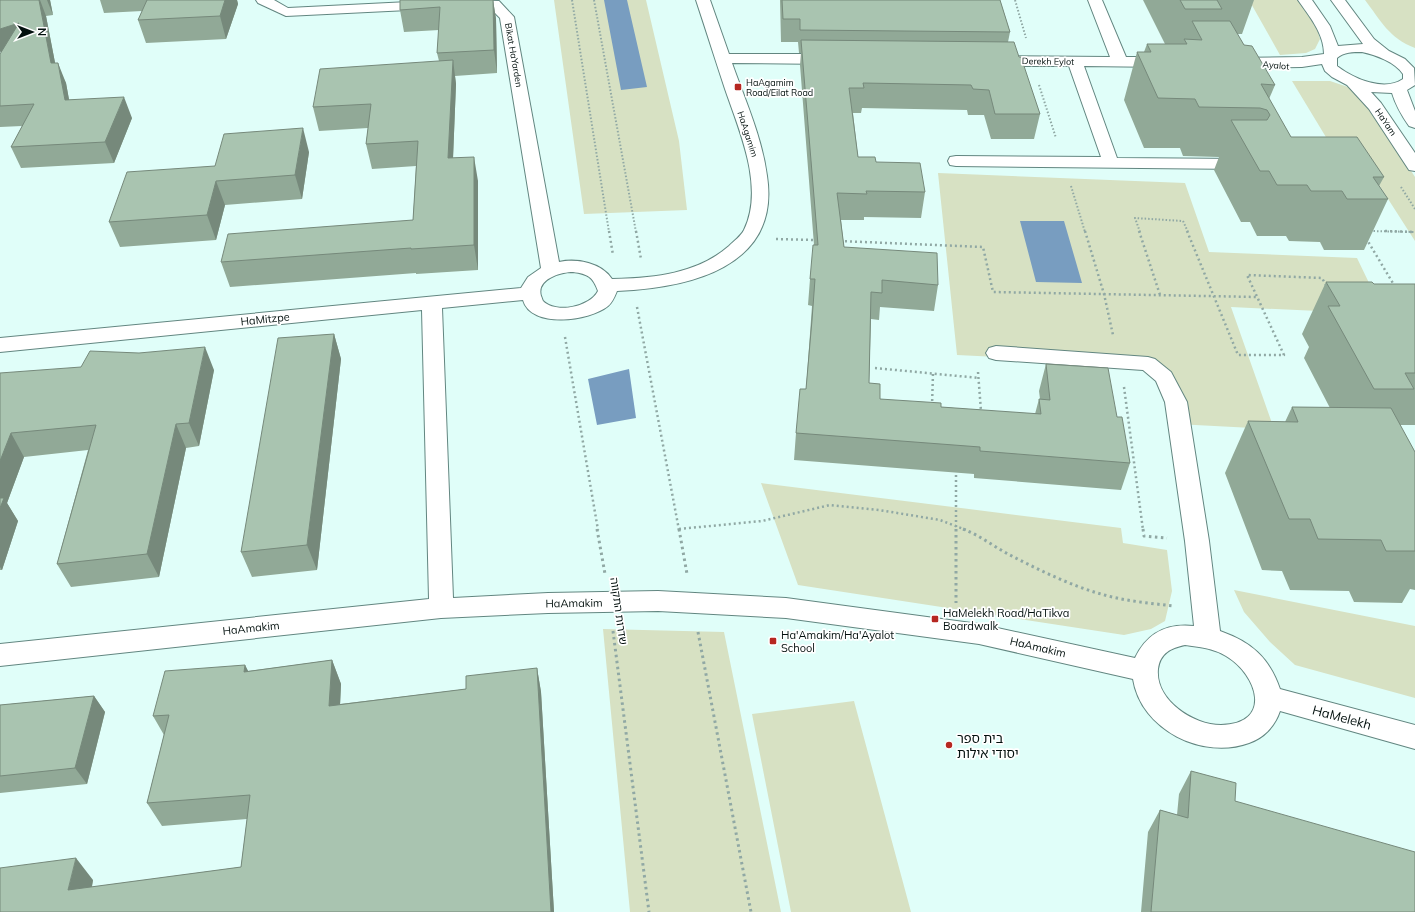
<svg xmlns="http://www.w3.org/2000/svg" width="1415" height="912" font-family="Mulish,'Noto Sans Hebrew',sans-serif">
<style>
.green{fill:#d7e1c3}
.water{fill:#789dc0}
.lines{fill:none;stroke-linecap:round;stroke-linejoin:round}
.minor-casing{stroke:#628680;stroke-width:2}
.path-far2{stroke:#90a8a4;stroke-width:2;stroke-dasharray:1.5 2;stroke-linecap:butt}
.path-far1{stroke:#90a8a4;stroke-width:2.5;stroke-dasharray:2 3;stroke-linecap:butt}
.path{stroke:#90a8a4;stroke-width:3;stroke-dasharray:2.5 3.5;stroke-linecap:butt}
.minor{fill:#fff;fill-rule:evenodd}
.wall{fill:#91a997}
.shaded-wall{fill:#76897b}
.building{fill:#a9c4b0;stroke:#76897b}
.poi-dot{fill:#b62721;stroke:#fff;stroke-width:1.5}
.labels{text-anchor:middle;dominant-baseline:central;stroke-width:3.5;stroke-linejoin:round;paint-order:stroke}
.far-street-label{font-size:9px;fill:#03100e;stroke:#fff}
.far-poi-label{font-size:9px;fill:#03100e;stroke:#fff;text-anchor:start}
.street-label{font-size:11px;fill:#03100e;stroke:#fff}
.poi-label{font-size:11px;fill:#03100e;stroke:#fff;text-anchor:start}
.near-street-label{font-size:13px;fill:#03100e;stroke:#fff}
.near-poi-label{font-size:13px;fill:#03100e;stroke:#fff;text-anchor:start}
</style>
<rect width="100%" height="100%" fill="#e0fef9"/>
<path class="green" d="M 554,0 L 646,0 L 679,141 L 687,210 L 584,214 Z
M 1249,0 L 1299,0 L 1316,25 L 1320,39 L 1315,49 L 1306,53 L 1280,55 Z
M 1365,0 L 1415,0 L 1415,48 C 1389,38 1381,21 1365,0 Z
M 1292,81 L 1330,81 L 1357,90 L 1368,104 L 1415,177 L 1415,241 L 1365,163 L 1341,162 Z
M 938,173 L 1185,183 L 1209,252 L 1357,258 L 1384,314 L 1231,307 L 1274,429 L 1176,424 L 1160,365 L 957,355 Z
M 761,483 L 1121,528 L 1123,543 L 1167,550 L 1172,591 L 1165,621 L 1151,629 L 1124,635 L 798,585 Z
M 1234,590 L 1415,626 L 1415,698 L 1295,665 L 1270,642 L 1244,612 Z
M 603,629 L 724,632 L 781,912 L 630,912 Z
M 854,701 L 911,912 L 791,912 L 752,714 Z"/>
<path class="water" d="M 604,0 L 627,0 L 647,87 L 621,90 Z
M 1020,221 L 1064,221 L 1082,283 L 1036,282 Z
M 629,369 L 636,418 L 597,425 L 588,379 Z"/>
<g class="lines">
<defs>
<path id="minor" d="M 256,0 L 274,0 L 288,8 L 429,1 L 434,2 L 436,5 L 434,8 L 429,9 L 286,16 L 258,3 Z
M 462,0 L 499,1 L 514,17 L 559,262 C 577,258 602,263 612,279 C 654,278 697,274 729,246 C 734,241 741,236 744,230 C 765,187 739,130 725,89 C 715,59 706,30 696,0 L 710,0 L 729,54 L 829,54 L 834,56 L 837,59 L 834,62 L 829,64 L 732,63 C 745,100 762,137 767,176 C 781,268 688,288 617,291 C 615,296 612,303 608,306 C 590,321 531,329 523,300 L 442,308 L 453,598 L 548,593 L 658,591 L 786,598 L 979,624 L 1135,658 C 1147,633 1166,623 1194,626 L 1185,541 L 1165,402 L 1156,381 L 1143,370 L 996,360 L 989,358 L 986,353 L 989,348 L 996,346 L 1148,357 L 1155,359 L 1171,372 L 1187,402 L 1209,541 L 1220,631 C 1251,642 1269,657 1280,689 L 1415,725 L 1415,749 L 1280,711 C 1275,726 1264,738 1249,743 C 1203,760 1141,730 1133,679 L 979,644 L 786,618 L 658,611 L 548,613 L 441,618 L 0,666 L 0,644 L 429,599 L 422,310 L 0,352 L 0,338 L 521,288 L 528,277 L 541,268 L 500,18 L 490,8 L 458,7 L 456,4 L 458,1 ZM 573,272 C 588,274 593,277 598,291 C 590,307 556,314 543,301 C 542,299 542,298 541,296 C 536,279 561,272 573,272 ZM 1185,645 C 1199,647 1213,648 1226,656 C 1258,675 1273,724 1221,725 C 1193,725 1155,700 1158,669 C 1160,653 1171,648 1185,645 Z
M 1088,0 L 1102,0 L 1126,57 L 1163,57 L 1168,59 L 1171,62 L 1168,65 L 1163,67 L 1084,66 L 1117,158 L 1242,159 L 1248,160 L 1250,164 L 1248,168 L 1242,169 L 956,166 L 950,165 L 948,161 L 950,157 L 956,156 L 1101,157 L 1069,66 L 993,66 L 988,64 L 985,61 L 988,58 L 993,56 L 1110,57 Z
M 1298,0 L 1312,0 L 1330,26 L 1338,46 L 1363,44 L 1331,0 L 1345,0 L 1374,39 L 1389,51 L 1405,59 L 1414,68 L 1415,85 L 1407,90 L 1415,111 L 1415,128 L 1409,126 C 1402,116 1396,106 1392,93 L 1371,92 L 1381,103 L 1415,153 L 1415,171 L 1409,170 L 1369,109 L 1347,85 L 1332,77 L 1325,71 L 1322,64 L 1302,67 L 1231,68 L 1226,66 L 1223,63 L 1226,60 L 1231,58 L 1302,57 L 1324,54 C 1324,33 1309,16 1298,0 ZM 1362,52 C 1376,55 1395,62 1403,74 L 1403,79 C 1384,92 1354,79 1337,66 L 1337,58 C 1344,52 1353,52 1362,52 Z"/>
</defs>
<use href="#minor" class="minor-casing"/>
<path class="path-far2" d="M 572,0 L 609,232
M 594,0 L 636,232
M 1015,0 L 1026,38
M 1039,85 L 1056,138
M 1071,186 L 1085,232
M 1401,187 L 1415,209
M 1370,231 L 1415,232
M 1140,232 L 1135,218 L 1183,221 L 1188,232"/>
<path class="path-far1" d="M 609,231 L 613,255
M 636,231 L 641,259
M 1085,231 L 1104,294 L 1113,335
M 1139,231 L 1160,295
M 1187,231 L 1238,355 L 1284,355 L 1247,275 L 1322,278 L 1327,287
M 1385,231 L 1415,232
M 1366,238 L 1394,285
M 776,239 L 815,240
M 840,241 L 983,247 L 993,292 L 1257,297
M 637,307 L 679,530
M 565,337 L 598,530
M 875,368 L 979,378
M 978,372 L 981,411
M 1124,387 L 1143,530
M 932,406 L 933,373
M 956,470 L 956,530
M 679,529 L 762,521 L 830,505 L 879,510 L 940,520 L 966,530"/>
<path class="path" d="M 597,529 L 605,574
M 679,529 L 687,574
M 956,529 L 956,603
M 963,529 C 979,535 993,546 1008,554 C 1037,569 1069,585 1101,594 C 1124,601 1149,603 1173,606
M 1143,529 L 1144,536 L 1167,538
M 613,631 L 649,912
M 698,632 L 751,912"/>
<use href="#minor" class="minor"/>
</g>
<path class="wall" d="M 0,0 L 50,0 L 53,15 L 46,16 L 55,63 L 66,83 L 69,100 L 132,118 L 114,163 L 21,168 L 11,147 L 22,126 L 0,127 L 0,54 L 2,51 Z
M 100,0 L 237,0 L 238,4 L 226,39 L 146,43 L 138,20 L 142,11 L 104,13 Z
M 400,0 L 493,0 L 496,19 L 497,73 L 455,76 L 456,84 L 453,158 L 478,181 L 478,270 L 416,274 L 416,273 L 230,287 L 221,262 L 413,220 L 416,166 L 372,169 L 366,144 L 368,128 L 319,131 L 313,107 L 439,61 L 437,53 L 439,30 L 404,32 L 400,10 Z
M 780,0 L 1000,0 L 1010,32 L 1008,42 L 1019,57 L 1040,114 L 1034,139 L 991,139 L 984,115 L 968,115 L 967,110 L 862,108 L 861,113 L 853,113 L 858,157 L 876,162 L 925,192 L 921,218 L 864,217 L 864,220 L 841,220 L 844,247 L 938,285 L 934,311 L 880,307 L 879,320 L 871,319 L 869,383 L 880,399 L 941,407 L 1035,414 L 1039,399 L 1040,399 L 1039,391 L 1046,364 L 1117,417 L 1130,463 L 1121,490 L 974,478 L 974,474 L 794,460 L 796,433 L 806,389 L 812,306 L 808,305 L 810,279 L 814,245 L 800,65 L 801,53 L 799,53 L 798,42 L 781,42 Z
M 1143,0 L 1254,0 L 1242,34 L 1237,34 L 1244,45 L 1275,85 L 1269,99 L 1291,137 L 1384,177 L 1379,186 L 1388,199 L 1364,250 L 1324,250 L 1320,242 L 1289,241 L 1286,236 L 1257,236 L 1250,222 L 1241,222 L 1214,170 L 1219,157 L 1183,156 L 1180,148 L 1144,148 L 1124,100 L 1137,52 L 1144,52 L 1147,44 L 1165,44 Z
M 309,152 L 302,199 L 225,205 L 216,240 L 120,247 L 109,222 L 215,166 Z
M 1326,282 L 1374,284 L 1415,284 L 1415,425 L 1400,425 L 1415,452 L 1415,590 L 1410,589 L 1402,603 L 1354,602 L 1349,591 L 1290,590 L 1282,571 L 1262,570 L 1225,473 L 1248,421 L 1285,422 L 1292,407 L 1330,408 L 1304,358 L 1309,347 L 1302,334 Z
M 334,334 L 341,359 L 317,570 L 252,577 L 241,552 Z
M 214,370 L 199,446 L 186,448 L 159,577 L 71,587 L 57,564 L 88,450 L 24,457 L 7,503 L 18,521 L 2,570 L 0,570 L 0,373 Z
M 332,660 L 341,684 L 340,704 L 466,689 L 537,668 L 541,692 L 554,912 L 0,912 L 93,880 L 92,887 L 241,867 L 247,819 L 162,826 L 147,803 L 164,735 L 153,716 L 245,665 L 248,671 Z
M 94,696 L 105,712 L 87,784 L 0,793 L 0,705 Z
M 1191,771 L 1235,801 L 1415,912 L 1141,912 L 1148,832 L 1160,810 L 1177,815 L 1179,794 Z"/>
<path class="shaded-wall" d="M 39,0 L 40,0 L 46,16 L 59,83 L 51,63 Z
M 47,0 L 50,0 L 53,15 Z
M 225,0 L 237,0 L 238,4 L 226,39 L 220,16 Z
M 493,0 L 496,19 L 497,73 L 494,50 Z
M 19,23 L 27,43 L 0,52 L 0,29 Z
M 453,60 L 456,84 L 452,183 L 448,158 Z
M 58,63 L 66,83 L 73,121 L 65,100 Z
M 124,97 L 132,118 L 114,163 L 105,142 Z
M 303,128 L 309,152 L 302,199 L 295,175 Z
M 474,157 L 478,181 L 478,270 L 474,245 Z
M 216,181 L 225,205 L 216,240 L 207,215 Z
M 334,334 L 341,359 L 317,570 L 307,545 Z
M 205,347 L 214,370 L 199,446 L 189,423 Z
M 176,424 L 186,448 L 159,577 L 147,554 Z
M 11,433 L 24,457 L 7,503 L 18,521 L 2,570 L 0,567 L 0,461 Z
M 332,660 L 341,684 L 339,729 L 329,706 Z
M 245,665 L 257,689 L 244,672 Z
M 537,668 L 541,692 L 554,912 L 551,912 Z
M 94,696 L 105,712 L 87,784 L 75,768 Z
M 76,858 L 93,880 L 87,911 L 68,890 Z"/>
<path class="building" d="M 0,0 L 39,0 L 51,63 L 58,63 L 65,100 L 124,97 L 105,142 L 11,147 L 34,104 L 0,106 L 0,54 L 19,23 L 0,29 Z
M 147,0 L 225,0 L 220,16 L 138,20 Z
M 400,0 L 493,0 L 494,50 L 437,53 L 440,7 L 400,10 Z
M 782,0 L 1000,0 L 1010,32 L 800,30 L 800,19 L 783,19 Z
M 1180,0 L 1217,0 L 1222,9 L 1185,9 Z
M 1192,21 L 1230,21 L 1244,45 L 1252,46 L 1275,85 L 1261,84 L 1291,137 L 1357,137 L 1384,177 L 1373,177 L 1388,199 L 1347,199 L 1342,191 L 1311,191 L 1307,185 L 1277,185 L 1269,171 L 1260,171 L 1231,120 L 1267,120 L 1270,115 L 1267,110 L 1260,108 L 1199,107 L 1195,99 L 1158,98 L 1137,52 L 1151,52 L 1147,44 L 1187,44 L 1184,39 L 1202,40 Z
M 801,40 L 1014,42 L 1019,57 L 1021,57 L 1040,114 L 995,114 L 989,90 L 973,89 L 971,85 L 863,83 L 864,88 L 849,88 L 858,157 L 875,157 L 876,162 L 920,163 L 925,192 L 866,191 L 867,194 L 837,193 L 844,247 L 937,253 L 938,285 L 882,280 L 882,293 L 871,292 L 869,383 L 880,384 L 880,399 L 941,403 L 941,407 L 1041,414 L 1039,399 L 1050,400 L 1046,364 L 1108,368 L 1117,417 L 1122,417 L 1130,463 L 980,451 L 980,447 L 796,433 L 800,389 L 806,389 L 812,320 L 815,279 L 810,279 L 813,245 L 818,245 Z
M 453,60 L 448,158 L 474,157 L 474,245 L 411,249 L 411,248 L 221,262 L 228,234 L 413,220 L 418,141 L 366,144 L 371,104 L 313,107 L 320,69 Z
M 303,128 L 295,175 L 216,181 L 207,215 L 109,222 L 127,172 L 215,166 L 224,134 Z
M 1326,282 L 1372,282 L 1374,284 L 1415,284 L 1415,373 L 1405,373 L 1414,389 L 1374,389 L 1328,306 L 1340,306 Z
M 334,334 L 307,545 L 241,552 L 278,338 Z
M 205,347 L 189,423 L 176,424 L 147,554 L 57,564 L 96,425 L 11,433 L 0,461 L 0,373 L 81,367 L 90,351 L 139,353 Z
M 1292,407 L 1391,408 L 1415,452 L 1415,551 L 1386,551 L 1381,540 L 1318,539 L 1310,519 L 1289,519 L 1248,421 L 1298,422 Z
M 0,498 L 4,498 L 0,508 Z
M 332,660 L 329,706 L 466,689 L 466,676 L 537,668 L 551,912 L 0,912 L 0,868 L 76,858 L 68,890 L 241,867 L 250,795 L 147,803 L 169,715 L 153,716 L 165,671 L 245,665 L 244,672 Z
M 94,696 L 75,768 L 0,776 L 0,705 Z
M 1191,771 L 1236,783 L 1235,801 L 1415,852 L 1415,912 L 1151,912 L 1160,810 L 1188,818 Z"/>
<g class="poi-dot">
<rect x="734" y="83" width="8" height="8" rx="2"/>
<rect x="931" y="615" width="8" height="8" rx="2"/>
<rect x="769" y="637" width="8" height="8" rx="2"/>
<circle cx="949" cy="745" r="4"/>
</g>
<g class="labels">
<g class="far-street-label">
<text transform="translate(514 55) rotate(80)">Bikat HaYarden</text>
<text transform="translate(1048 61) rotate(1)">Derekh Eylot</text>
<text transform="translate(1276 65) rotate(5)">Ayalot</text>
<text transform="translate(1386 122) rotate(56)">HaYam</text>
<text transform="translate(748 134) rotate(72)">HaAgamim</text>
</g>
<g class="far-poi-label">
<text x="746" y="82">HaAgamim<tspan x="746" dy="10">Road/Eilat Road</tspan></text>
</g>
<g class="street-label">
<text transform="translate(265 319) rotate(-6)">HaMitzpe</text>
<text transform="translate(574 603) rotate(-1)">HaAmakim</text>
<text transform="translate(619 611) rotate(82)">שדרות התקווה</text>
<text transform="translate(251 628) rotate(-6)">HaAmakim</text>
<text transform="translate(1038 647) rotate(13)">HaAmakim</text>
</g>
<g class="poi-label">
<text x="943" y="613">HaMelekh Road/HaTikva<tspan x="943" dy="13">Boardwalk</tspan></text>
<text x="781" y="635">Ha'Amakim/Ha'Ayalot<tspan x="781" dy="13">School</tspan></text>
</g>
<g class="near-street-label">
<text transform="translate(1342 717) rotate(15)">HaMelekh</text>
</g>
<g class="near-poi-label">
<text x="957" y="738">בית ספר<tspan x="957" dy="15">יסודי אילות</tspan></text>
</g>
</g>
<g transform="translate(32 32) rotate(90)" stroke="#ffffff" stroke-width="3" paint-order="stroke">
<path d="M0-3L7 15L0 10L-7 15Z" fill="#03100e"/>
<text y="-6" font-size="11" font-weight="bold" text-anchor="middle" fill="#03100e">N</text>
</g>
</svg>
